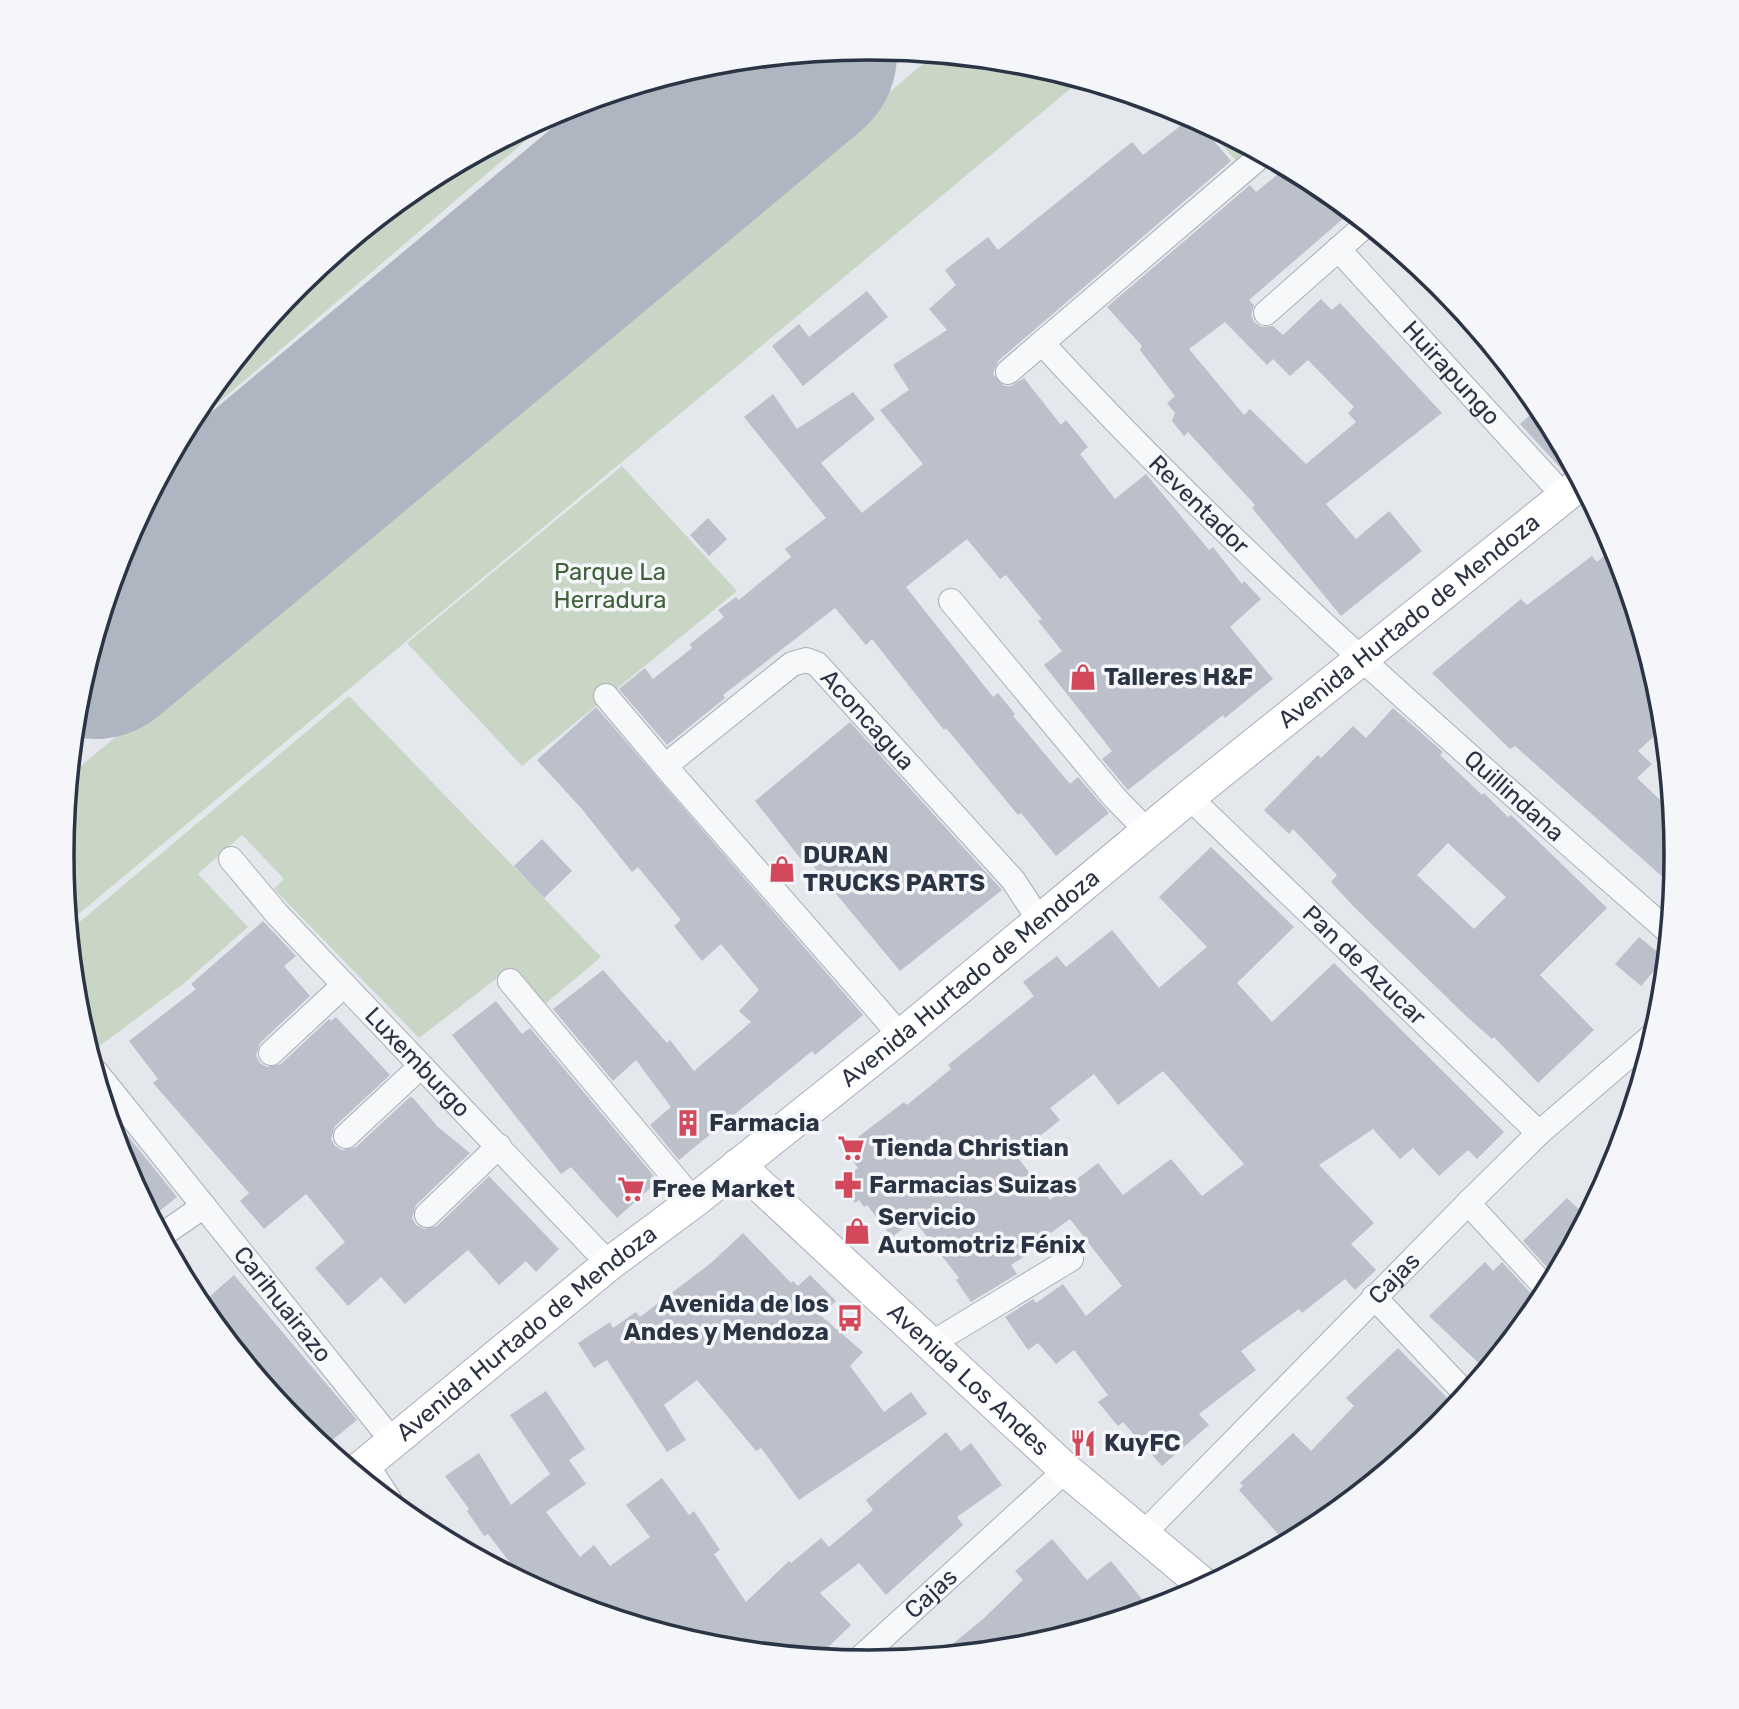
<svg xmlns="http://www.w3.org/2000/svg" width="1739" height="1709" font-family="Rubik,sans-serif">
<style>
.green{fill:#c9d6c5}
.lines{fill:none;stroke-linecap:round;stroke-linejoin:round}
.runway{stroke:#b0b6c1;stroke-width:200}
.building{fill:#bbc0ca;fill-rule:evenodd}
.street-casing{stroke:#a9aeb7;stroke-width:26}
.secondary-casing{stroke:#a9aeb7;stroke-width:35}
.street{stroke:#f7f8fa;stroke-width:24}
.secondary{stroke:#fff;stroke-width:33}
.labels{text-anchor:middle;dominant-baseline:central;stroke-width:7;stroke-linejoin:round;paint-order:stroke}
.street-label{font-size:24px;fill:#2b3445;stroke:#f4f6f9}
.park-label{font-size:24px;fill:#3f6138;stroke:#f4f6f9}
.poi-label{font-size:24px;font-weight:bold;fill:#2b3445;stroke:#f4f6f9;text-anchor:start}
.rim{fill:none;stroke:#2b3445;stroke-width:3.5}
</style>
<rect width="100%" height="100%" fill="#e4e7ec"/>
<path class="green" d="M 935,54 L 1027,63 L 1082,79 L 69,922 L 62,854 L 70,775 Z
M 564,108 L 184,432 L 199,406 L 299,283 L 421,183 Z
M 1201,121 L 1252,148 L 1237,162 Z
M 622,466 L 737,591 L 522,766 L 407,643 Z
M 349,696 L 601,957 L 545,1004 L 509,969 L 419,1038 L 274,889 L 284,879 L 242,835 L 198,874 L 248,927 L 183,984 L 90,1053 L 78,1012 L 70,930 Z"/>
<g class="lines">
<path class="runway" d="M 95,639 L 797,54"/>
</g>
<path class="building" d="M 1193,116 L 1231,161 L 998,361 L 993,374 L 1004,386 L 1011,386 L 1024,378 L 1061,425 L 1066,420 L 1088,447 L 1080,454 L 1115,499 L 1146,474 L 1209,550 L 1213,547 L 1242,584 L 1244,581 L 1261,599 L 1230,627 L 1273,679 L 1225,718 L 1223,715 L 1128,790 L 1102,759 L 1112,751 L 1044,665 L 1062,651 L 1038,621 L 1042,619 L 1006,575 L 1000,579 L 967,539 L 906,587 L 993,697 L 998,693 L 1015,714 L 1013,716 L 1070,784 L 1078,777 L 1109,813 L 1056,856 L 1021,813 L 1018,815 L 946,728 L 944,730 L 872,639 L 866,645 L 835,608 L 723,695 L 725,698 L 667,745 L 619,689 L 645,668 L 653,679 L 692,648 L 690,644 L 724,617 L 718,610 L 736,597 L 739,600 L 791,557 L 785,549 L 826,518 L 744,417 L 773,394 L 797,429 L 853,392 L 875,419 L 821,463 L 862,513 L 923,464 L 880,410 L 909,390 L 893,365 L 947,330 L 929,309 L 956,285 L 945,270 L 988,237 L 998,250 L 1132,142 L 1143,155 Z
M 1287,167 L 1318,184 L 1352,211 L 1249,300 L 1254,305 L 1251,315 L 1254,322 L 1262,327 L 1273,326 L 1283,335 L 1321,299 L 1332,310 L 1340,303 L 1442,413 L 1326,504 L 1356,539 L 1389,511 L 1422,551 L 1341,616 L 1252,508 L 1255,505 L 1188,432 L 1184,436 L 1172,421 L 1175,413 L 1167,403 L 1175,396 L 1140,350 L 1142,346 L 1107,307 L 1250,185 L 1256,192 ZM 1225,322 L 1267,365 L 1273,359 L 1290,376 L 1308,360 L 1354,407 L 1348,413 L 1356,422 L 1306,464 L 1250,409 L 1244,415 L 1189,349 Z
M 867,291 L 888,317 L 803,386 L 772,346 L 799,324 L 809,337 Z
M 1540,406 L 1573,466 L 1564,472 L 1520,424 Z
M 708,518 L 727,539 L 709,556 L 690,535 Z
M 1615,546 L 1661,697 L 1664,727 L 1638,751 L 1652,764 L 1637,778 L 1673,812 L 1677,855 L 1674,887 L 1515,746 L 1510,749 L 1432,673 L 1521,599 L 1527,605 L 1592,556 L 1597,562 Z
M 596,707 L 863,1015 L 815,1055 L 812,1051 L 679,1160 L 650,1125 L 671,1107 L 636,1060 L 613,1081 L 553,1009 L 603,970 L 667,1043 L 670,1040 L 694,1071 L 751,1022 L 739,1011 L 759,990 L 721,944 L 702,961 L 674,926 L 681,920 L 638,867 L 632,872 L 581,808 L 537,760 Z
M 1393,708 L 1443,752 L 1440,755 L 1482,795 L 1484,793 L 1508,817 L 1511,815 L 1607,908 L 1540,975 L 1594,1030 L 1538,1083 L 1494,1037 L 1492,1039 L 1466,1016 L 1354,907 L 1331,882 L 1337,875 L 1293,829 L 1289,834 L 1264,810 L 1318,755 L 1321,758 L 1353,726 L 1366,738 ZM 1448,843 L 1506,897 L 1474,929 L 1417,875 Z
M 850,722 L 1002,890 L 900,971 L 808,860 L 804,863 L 755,801 Z
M 542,839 L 572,871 L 544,898 L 514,866 Z
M 1211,847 L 1294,927 L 1237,983 L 1272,1022 L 1334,963 L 1504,1132 L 1477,1159 L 1468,1150 L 1439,1176 L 1413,1148 L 1400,1159 L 1373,1129 L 1319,1165 L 1374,1223 L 1351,1244 L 1376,1270 L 1355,1290 L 1345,1279 L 1302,1313 L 1299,1309 L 1241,1351 L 1256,1370 L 1199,1414 L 1209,1425 L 1162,1466 L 1123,1422 L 1118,1426 L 1098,1402 L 1108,1395 L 1074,1350 L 1056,1364 L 1038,1343 L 1028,1350 L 1005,1317 L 1033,1299 L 1036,1303 L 1063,1284 L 1086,1316 L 1122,1286 L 1070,1219 L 1026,1251 L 1028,1254 L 1011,1265 L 1017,1274 L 971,1302 L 956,1280 L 959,1278 L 914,1220 L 892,1237 L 867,1205 L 864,1207 L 859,1200 L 855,1203 L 839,1181 L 858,1168 L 848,1154 L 863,1143 L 858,1137 L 904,1102 L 907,1105 L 951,1069 L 948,1065 L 1034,996 L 1023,982 L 1057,956 L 1066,967 L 1112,930 L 1159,988 L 1207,947 L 1159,897 ZM 1163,1071 L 1244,1164 L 1202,1196 L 1171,1159 L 1123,1195 L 1098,1163 L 1050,1200 L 1016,1155 L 1060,1120 L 1050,1108 L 1094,1074 L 1118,1105 Z
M 263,921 L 296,956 L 284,966 L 310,996 L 260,1043 L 256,1056 L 260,1063 L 267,1067 L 281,1064 L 329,1019 L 331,1021 L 336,1017 L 390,1075 L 335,1126 L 331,1139 L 335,1146 L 342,1150 L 356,1147 L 410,1097 L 413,1098 L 438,1127 L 470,1153 L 416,1205 L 412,1218 L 416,1225 L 424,1229 L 437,1226 L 489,1176 L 559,1249 L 536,1272 L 526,1261 L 499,1285 L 468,1250 L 405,1304 L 381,1277 L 348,1306 L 315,1268 L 345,1242 L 306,1194 L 264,1229 L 240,1201 L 249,1193 L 153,1083 L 158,1079 L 129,1041 L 196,989 L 191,984 Z
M 1639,937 L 1665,958 L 1641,986 L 1615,964 Z
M 496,1001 L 522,1034 L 530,1028 L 658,1181 L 617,1218 L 571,1167 L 561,1174 L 452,1035 Z
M 120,1126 L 177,1197 L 152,1217 L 124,1163 L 114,1130 Z
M 1567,1198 L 1587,1217 L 1555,1276 L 1523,1241 Z
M 743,1233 L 791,1283 L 793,1281 L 798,1286 L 810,1275 L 836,1301 L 820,1315 L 863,1352 L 850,1366 L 884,1412 L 911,1392 L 927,1414 L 799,1500 L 761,1448 L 756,1451 L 697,1380 L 664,1405 L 686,1440 L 667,1452 L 607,1360 L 594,1368 L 578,1343 L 610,1322 L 613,1328 L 636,1312 L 640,1317 L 711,1263 Z
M 1485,1262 L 1493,1271 L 1502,1262 L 1537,1300 L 1519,1319 L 1524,1324 L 1486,1370 L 1429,1316 Z
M 234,1275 L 357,1420 L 330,1442 L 328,1439 L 321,1444 L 298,1425 L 200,1305 Z
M 1398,1348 L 1456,1407 L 1440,1426 L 1318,1526 L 1286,1543 L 1239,1490 L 1243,1486 L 1240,1483 L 1293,1433 L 1311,1451 L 1354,1406 L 1346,1398 Z
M 546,1391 L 585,1449 L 569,1460 L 586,1484 L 546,1512 L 580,1557 L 594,1545 L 610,1566 L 650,1537 L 626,1505 L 662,1478 L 689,1515 L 694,1511 L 720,1550 L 714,1554 L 746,1602 L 789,1561 L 791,1563 L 821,1538 L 829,1547 L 873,1510 L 866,1500 L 946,1432 L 961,1451 L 971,1443 L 1002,1485 L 957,1517 L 963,1525 L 886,1595 L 859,1563 L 820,1593 L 851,1625 L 818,1657 L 712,1646 L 560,1600 L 524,1581 L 488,1534 L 484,1536 L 467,1511 L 469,1509 L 445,1476 L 479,1453 L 511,1505 L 550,1474 L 510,1415 Z
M 1052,1539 L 1087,1580 L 1111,1561 L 1150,1609 L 1027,1646 L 939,1655 L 982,1620 L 1023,1580 L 1015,1571 Z"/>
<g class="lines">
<defs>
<g id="street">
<path id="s1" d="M 1338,249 L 1564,496"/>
<path d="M 1266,313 L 1367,224"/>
<path id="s2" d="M 1043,344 C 1237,556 1454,743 1669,932"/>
<path d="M 1008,372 L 1263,154"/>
<path d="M 951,601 L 1115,798 L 1147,831"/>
<path d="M 606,696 L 665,766"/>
<path id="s3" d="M 1189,797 L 1539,1133"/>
<path id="s4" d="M 231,859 L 277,914 L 609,1264"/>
<path d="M 510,981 L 694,1201"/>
<path id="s5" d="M 901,1036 L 665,766 L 792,664 L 806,660 L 817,664 L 1013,880 L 1040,921"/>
<path d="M 271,1053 L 344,985"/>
<path id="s6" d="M 96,1072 L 394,1443"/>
<path d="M 346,1136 L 420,1067"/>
<path d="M 1468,1203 L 1548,1290"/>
<path d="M 427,1215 L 499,1146"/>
<path d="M 162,1235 L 204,1206"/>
<path d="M 1374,1297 L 1466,1394"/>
<path d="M 929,1345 L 1071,1259"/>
<path d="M 366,1464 L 389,1499"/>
<path id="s7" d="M 1144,1533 L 1468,1203 L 1539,1133 L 1654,1034"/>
<path id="s8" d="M 857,1661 L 1066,1470"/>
</g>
<g id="secondary">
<path id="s9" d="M 738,1165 L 1066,1470 L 1205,1586"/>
<path id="s10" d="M 356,1472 L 609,1264 L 694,1201 L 901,1036 L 1189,797 L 1582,482"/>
</g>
</defs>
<use href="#street" class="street-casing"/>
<use href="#secondary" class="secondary-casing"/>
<use href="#street" class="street"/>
<use href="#secondary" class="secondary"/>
</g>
<defs>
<symbol id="shop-bare" viewBox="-9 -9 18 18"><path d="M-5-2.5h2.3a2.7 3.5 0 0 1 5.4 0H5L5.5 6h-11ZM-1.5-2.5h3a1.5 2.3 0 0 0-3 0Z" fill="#d1495b" stroke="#f4f6f9" stroke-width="2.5" paint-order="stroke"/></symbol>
<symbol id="building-bare" viewBox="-9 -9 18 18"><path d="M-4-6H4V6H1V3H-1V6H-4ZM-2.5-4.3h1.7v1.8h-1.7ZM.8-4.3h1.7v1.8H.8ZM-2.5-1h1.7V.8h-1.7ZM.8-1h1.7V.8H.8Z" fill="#d1495b" stroke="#f4f6f9" stroke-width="2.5" paint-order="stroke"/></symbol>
<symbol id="supermarket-bare" viewBox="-9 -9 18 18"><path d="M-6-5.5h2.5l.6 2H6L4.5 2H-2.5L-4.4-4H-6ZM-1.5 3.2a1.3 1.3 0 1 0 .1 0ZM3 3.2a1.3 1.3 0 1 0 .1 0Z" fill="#d1495b" stroke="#f4f6f9" stroke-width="2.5" paint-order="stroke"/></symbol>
<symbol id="pharmacy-bare" viewBox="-9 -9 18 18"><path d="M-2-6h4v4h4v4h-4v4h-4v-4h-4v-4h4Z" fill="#d1495b" stroke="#f4f6f9" stroke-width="2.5" paint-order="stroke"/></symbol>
<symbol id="bus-bare" viewBox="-9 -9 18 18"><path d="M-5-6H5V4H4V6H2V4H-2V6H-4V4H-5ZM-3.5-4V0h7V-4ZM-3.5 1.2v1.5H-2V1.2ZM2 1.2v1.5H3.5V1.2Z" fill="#d1495b" stroke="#f4f6f9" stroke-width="2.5" paint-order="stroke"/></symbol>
<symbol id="restaurant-bare" viewBox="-9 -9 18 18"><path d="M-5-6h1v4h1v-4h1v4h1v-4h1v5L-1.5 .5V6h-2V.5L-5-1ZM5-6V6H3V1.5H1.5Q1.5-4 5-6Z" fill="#d1495b" stroke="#f4f6f9" stroke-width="2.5" paint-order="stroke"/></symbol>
</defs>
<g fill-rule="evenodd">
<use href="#shop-bare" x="1064" y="658" width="38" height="38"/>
<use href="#shop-bare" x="763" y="850" width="38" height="38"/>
<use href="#building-bare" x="669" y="1104" width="38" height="38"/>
<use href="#supermarket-bare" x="832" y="1129" width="38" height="38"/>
<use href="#pharmacy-bare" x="829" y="1166" width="38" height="38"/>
<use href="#supermarket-bare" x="612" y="1170" width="38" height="38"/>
<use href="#shop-bare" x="838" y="1212" width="38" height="38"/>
<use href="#bus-bare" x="831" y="1299" width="38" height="38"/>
<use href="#restaurant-bare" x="1064" y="1424" width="38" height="38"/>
</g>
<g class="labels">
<g class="street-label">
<text stroke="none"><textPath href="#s1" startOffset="168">Huirapungo</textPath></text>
<text stroke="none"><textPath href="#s2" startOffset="224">Reventador</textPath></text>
<text stroke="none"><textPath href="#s10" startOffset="1354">Avenida Hurtado de Mendoza</textPath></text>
<text stroke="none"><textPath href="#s5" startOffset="623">Aconcagua</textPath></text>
<text stroke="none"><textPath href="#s2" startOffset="653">Quillindana</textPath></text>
<text stroke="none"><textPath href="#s3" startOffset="243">Pan de Azucar</textPath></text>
<text stroke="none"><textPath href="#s10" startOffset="788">Avenida Hurtado de Mendoza</textPath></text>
<text stroke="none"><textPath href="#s4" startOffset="276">Luxemburgo</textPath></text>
<text stroke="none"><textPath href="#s7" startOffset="357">Cajas</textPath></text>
<text stroke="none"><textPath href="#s6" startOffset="298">Carihuairazo</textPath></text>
<text stroke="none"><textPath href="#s10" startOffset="220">Avenida Hurtado de Mendoza</textPath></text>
<text stroke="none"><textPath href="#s9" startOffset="315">Avenida Los Andes</textPath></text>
<text stroke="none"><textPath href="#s8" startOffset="100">Cajas</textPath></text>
</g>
<g class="park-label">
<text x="610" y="572">Parque La<tspan x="610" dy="28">Herradura</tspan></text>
</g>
<g class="poi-label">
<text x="1104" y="677">Talleres H&amp;F</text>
<text x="803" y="855">DURAN<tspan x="803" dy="28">TRUCKS PARTS</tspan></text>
<text x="709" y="1123">Farmacia</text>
<text x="872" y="1148">Tienda Christian</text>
<text x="869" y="1185">Farmacias Suizas</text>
<text x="652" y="1189">Free Market</text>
<text x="878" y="1217">Servicio<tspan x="878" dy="28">Automotriz Fénix</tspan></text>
<text x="829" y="1304" text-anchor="end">Avenida de los<tspan x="829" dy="28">Andes y Mendoza</tspan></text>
<text x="1104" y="1443">KuyFC</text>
</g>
</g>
<path d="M0 0H1739V1709H0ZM74 855a795 795 0 1 1 1590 0a795 795 0 1 1-1590 0Z" fill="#f4f6f9" fill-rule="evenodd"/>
<path class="rim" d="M74 855a795 795 0 1 1 1590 0a795 795 0 1 1-1590 0Z"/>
</svg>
